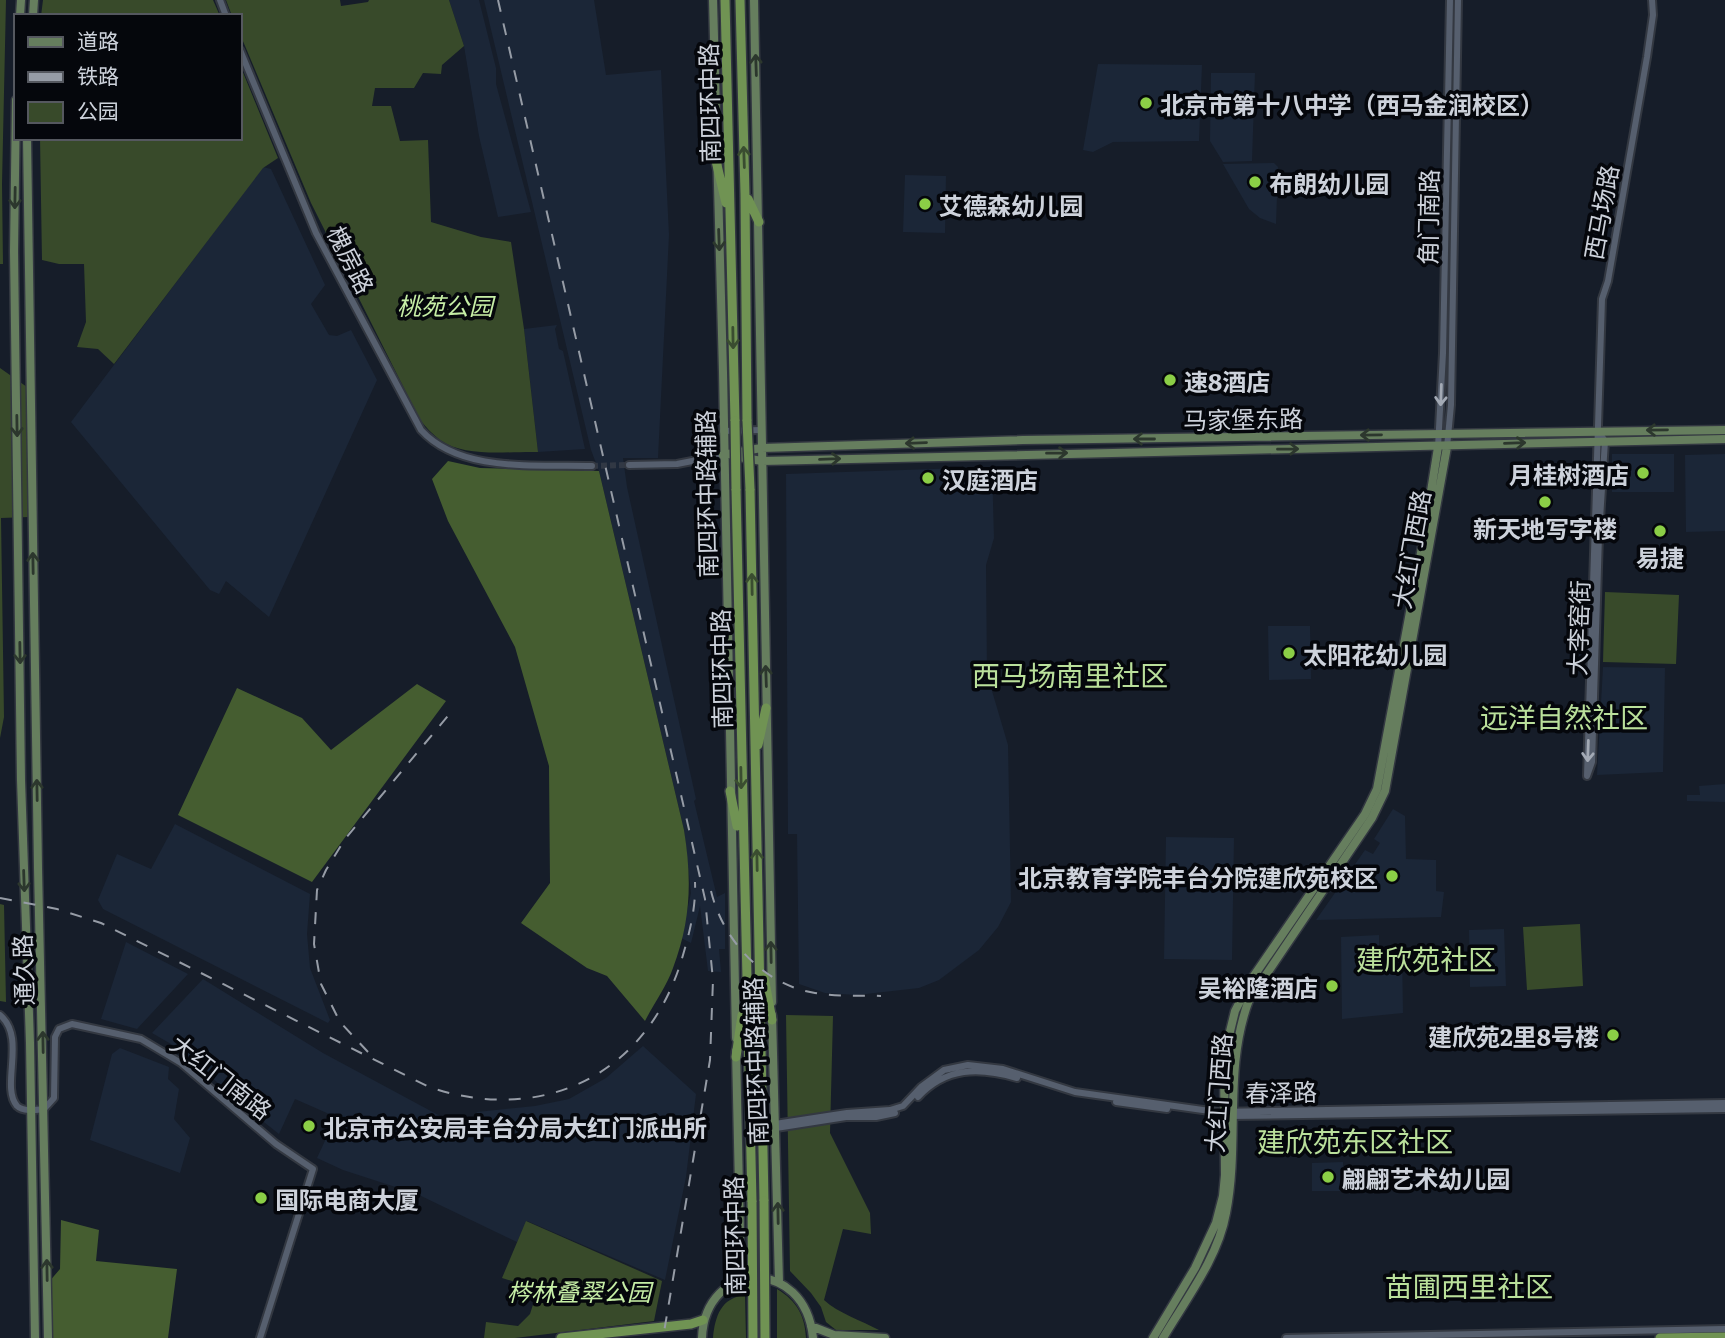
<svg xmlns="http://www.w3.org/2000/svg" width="1725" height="1338" font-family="Literata,'Noto Sans SC',serif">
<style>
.built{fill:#1b2637}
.green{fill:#384a2a}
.forest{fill:#455d30}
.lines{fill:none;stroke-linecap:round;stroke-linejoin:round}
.minor-tunnel{stroke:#313844;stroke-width:6;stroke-dasharray:6 3;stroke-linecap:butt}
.minor-casing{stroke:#333841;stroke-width:10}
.major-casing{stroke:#333841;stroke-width:11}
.highway-casing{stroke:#333841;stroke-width:12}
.minor{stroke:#565f6e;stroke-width:6}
.major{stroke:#667e5e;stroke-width:8}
.highway{stroke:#709353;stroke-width:9}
.rail{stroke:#969ca6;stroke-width:2;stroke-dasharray:12 12;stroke-linecap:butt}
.highway-bridge-casing{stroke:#333841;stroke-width:12;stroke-linecap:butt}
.highway-bridge{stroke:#709353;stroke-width:9}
.oneway{stroke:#2c372d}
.oneway2{stroke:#3a4d30}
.oneway3{stroke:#a3aab5}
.poi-dot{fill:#8bce46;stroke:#05070c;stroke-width:2.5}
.labels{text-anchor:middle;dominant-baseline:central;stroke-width:7;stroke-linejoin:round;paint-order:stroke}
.street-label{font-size:24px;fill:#cdd2db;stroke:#05070c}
.poi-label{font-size:24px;font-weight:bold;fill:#cdd2db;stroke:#05070c;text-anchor:start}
.park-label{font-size:24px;font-style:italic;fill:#c6eea6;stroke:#05070c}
.quarter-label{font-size:28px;fill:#bae09b;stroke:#05070c}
</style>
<rect width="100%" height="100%" fill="#161d29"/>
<path class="built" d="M 449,0 L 479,0 L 496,68 L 496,84 L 531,212 L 498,217 L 479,136 L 464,46 Z
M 484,0 L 594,0 L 606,75 L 661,70 L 669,235 L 658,458 L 623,458 L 627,487 L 696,799 L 694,801 L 717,897 L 725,893 L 725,949 L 719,949 L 721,972 L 708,971 L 700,906 L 691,943 L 681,938 L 691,893 L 684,830 L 599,471 L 591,450 Z
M 1098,64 L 1202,65 L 1199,141 L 1113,142 L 1093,152 L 1083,150 Z
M 1211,73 L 1255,73 L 1252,161 L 1223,162 L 1210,141 Z
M 1274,163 L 1278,167 L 1276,224 L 1260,218 L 1249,209 L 1223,164 Z
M 263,167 L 271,169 L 325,285 L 311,304 L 329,335 L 337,336 L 351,330 L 377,380 L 269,617 L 226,581 L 219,594 L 210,590 L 71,422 Z
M 905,175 L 946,176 L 945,233 L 903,232 Z
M 557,325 L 555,329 L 559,349 L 563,351 L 585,449 L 538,452 L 524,329 Z
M 1612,454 L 1674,454 L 1674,492 L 1612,492 Z
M 1725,454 L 1725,531 L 1686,532 L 1685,455 Z
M 992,467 L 994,538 L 986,565 L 987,674 L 1008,745 L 1011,902 L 998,927 L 979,950 L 939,980 L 919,988 L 857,995 L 825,993 L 799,984 L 797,834 L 788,834 L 786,474 Z
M 1268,626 L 1310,626 L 1311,679 L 1269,680 Z
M 1603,667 L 1665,668 L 1663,772 L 1597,775 Z
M 1725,784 L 1725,802 L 1687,801 L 1687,795 L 1700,795 L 1699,786 Z
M 1393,809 L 1405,816 L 1406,859 L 1436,860 L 1436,891 L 1444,892 L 1441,917 L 1316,920 L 1365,850 L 1373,854 L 1380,843 L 1374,839 Z
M 175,824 L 310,894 L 307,934 L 310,968 L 330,1020 L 328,1023 L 103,909 L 98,900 L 117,854 L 151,869 Z
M 1166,837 L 1234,838 L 1232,960 L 1164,959 Z
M 1504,929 L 1506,986 L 1470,987 L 1469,930 Z
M 1379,935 L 1379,952 L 1402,951 L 1403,1013 L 1342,1019 L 1341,937 Z
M 126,942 L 188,974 L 137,1029 L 101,1019 Z
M 203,979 L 323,1053 L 468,1131 L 477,1112 L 535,1106 L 569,1099 L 606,1078 L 643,1046 L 696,1094 L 686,1177 L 665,1280 L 527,1221 L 517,1242 L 417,1194 L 343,1170 L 317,1158 L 336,1117 L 295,1099 L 279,1134 L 251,1112 L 178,1048 L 152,1033 Z
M 120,1048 L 169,1067 L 168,1079 L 179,1089 L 174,1119 L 190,1138 L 180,1173 L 90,1140 L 112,1054 Z
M 1343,1162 L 1344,1191 L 1312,1191 L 1312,1163 Z"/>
<path class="green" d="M 0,0 L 6,0 L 2,184 L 3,264 L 0,264 Z
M 43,0 L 213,0 L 220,16 L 41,16 Z
M 226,0 L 340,0 L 341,6 L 368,2 L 369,0 L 449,0 L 464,46 L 442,65 L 441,74 L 423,73 L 414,88 L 375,88 L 372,106 L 391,106 L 400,141 L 428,140 L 431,222 L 481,237 L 511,242 L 524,329 L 538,452 C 508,451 465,458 440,440 C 432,434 426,427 420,420 L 311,203 L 240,34 L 240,16 L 232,16 Z
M 240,65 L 278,158 L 263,168 L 114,364 L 98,349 L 77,347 L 86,322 L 84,264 L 59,264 L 42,260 L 40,138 L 240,138 Z
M 0,368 L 27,387 L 29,517 L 1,518 L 4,717 L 0,738 Z
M 1605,592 L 1679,595 L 1676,664 L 1603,662 Z
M 0,904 L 4,905 L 6,1002 L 0,1001 Z
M 1580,924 L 1583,986 L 1527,990 L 1523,927 Z
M 786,1015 L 833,1016 L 830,1133 L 870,1213 L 871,1234 L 843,1229 L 824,1300 C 838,1313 862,1321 879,1330 L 836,1330 L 826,1322 L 821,1307 L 811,1293 L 790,1271 Z
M 526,1221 L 662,1281 L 654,1321 L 515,1338 L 484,1338 L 486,1322 L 518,1326 L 530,1314 L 538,1289 L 502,1278 Z
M 777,1289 C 797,1301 805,1316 806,1338 L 777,1338 Z
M 745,1295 L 746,1338 L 713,1338 C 715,1316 721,1298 745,1295 Z"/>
<path class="forest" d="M 448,461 L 480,468 L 599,471 L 684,830 C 692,880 691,920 673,968 C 667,986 654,1003 645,1021 L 607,976 L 587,968 L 521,923 L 550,883 L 549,766 L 515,647 L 448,521 L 432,479 Z
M 417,684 L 446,701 L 312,882 L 178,815 L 237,688 L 302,718 L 331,750 Z
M 61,1220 L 99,1230 L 96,1261 L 177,1269 L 168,1338 L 50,1338 L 48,1283 L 60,1269 Z"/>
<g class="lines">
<path class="minor-tunnel" d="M 592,466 L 629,465"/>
<defs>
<path id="minor" d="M 220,0 L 226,16
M 240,50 L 316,233 L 421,430 C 461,474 539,464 592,466
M 723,431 L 761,430
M 1598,431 L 1605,441 L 1599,535 L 1592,762 L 1587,776 L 1602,299 L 1608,281 L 1647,57 L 1653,15 L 1652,0
M 1438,447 L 1443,353 L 1450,0
M 1447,447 L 1451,405 L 1458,0
M 629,465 L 677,464 L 723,455
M 0,1015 C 27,1038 0,1086 17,1106 C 23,1112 36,1110 44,1109 L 54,1098 L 55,1037 L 59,1029 L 72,1024 L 141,1039 L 181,1063 L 276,1144 L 313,1169 L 260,1338
M 918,1097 C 946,1067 979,1067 1017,1078
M 1116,1102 L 1167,1109
M 1230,1116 L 1725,1109
M 775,1124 L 847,1113 L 890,1110 L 903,1106 L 921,1087 L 944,1070 L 968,1065 L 1003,1069 L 1075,1092 L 1217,1112 L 1725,1103
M 776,1128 L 846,1117 L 876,1117 L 895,1113
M 1286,1338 L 1725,1329"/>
<path id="major" d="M 713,0 L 723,372 L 736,1038
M 754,0 L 772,1002
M 20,16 L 21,0
M 33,16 L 34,0
M 16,100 L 14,251 L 21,780 L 30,1043 L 35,1338
M 27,138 L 38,868 L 48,1338
M 723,455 L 761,448 L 1023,440 L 1725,430
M 733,456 L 762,461 L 1725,439
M 772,1015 L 779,1282
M 736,1051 L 740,1234 L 739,1273 L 737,1282
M 811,1326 L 834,1335 L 885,1338
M 702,1338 C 705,1260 805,1256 813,1338
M 1153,1338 L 1195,1268 L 1216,1223 L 1223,1196 L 1225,1175 L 1224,1056 L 1235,1011 L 1251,980 L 1365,814 L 1377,789 L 1423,542 L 1438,447
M 1163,1338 C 1186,1299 1218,1258 1226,1213 C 1240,1142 1223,1069 1249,1000 L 1372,818 L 1385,791 L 1447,447"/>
<path id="highway" d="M 725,0 L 735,421
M 740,0 L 745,194 L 747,421
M 716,161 L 726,203
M 748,199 L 759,222
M 736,489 L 752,1202
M 750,489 L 764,1201
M 758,745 L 766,708
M 730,791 L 737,826
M 764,977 L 772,1020
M 736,1057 L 742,1015
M 561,1338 L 691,1324 L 703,1320
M 1660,1338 L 1725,1337"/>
</defs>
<use href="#minor" class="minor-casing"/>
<use href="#major" class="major-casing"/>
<use href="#highway" class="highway-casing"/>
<use href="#minor" class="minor"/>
<use href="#major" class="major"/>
<use href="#highway" class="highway"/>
<path class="rail" d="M 498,0 L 705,899 L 713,980 L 710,1060 L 663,1338
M 711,891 C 723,941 764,985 815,993 C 837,997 859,995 881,996
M 0,898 L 57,909 L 101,923 L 429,1087 C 544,1126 650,1073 683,955 C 690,931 696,907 695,882
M 368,1052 L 340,1022 L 321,984 L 314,944 L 317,890 L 326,870 L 345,839 L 452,711"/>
<defs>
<path id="highway-bridge" d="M 735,421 L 736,489
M 747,421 L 750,489
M 764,1201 L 765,1338
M 752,1202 L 753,1338"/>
</defs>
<use href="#highway-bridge" class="highway-bridge-casing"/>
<use href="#highway-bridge" class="highway-bridge"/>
</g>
<defs><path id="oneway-shaft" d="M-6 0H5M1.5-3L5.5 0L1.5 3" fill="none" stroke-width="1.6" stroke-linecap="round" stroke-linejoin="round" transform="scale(1.75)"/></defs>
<g class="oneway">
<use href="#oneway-shaft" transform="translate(756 65) rotate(-92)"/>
<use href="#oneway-shaft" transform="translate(15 198) rotate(91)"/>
<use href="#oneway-shaft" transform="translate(719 240) rotate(88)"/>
<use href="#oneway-shaft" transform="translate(17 426) rotate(89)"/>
<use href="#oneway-shaft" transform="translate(1657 430) rotate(179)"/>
<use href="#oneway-shaft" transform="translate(1371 435) rotate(179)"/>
<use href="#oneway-shaft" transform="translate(1144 439) rotate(180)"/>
<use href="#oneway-shaft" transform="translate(916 443) rotate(178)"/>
<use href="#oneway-shaft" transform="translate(1515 443) rotate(-2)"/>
<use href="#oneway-shaft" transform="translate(1288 449) rotate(-1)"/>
<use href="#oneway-shaft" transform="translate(1057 453) rotate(-1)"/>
<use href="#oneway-shaft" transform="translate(830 459) rotate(-2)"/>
<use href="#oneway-shaft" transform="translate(33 563) rotate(-91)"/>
<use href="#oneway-shaft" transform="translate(20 653) rotate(89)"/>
<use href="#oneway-shaft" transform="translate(766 676) rotate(-92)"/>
<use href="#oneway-shaft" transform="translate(37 790) rotate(-91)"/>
<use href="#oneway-shaft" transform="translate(24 881) rotate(88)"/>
<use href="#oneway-shaft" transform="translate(771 952) rotate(-91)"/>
<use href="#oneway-shaft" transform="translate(43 1042) rotate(-91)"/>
<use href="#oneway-shaft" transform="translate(778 1213) rotate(-91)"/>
<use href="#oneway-shaft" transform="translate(47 1270) rotate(-91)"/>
</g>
<g class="oneway2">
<use href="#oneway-shaft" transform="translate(744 157) rotate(-92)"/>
<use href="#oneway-shaft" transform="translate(733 338) rotate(89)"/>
<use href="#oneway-shaft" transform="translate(752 584) rotate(-91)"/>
<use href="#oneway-shaft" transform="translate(741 778) rotate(89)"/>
<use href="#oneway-shaft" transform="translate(757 860) rotate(-91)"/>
</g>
<g class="oneway3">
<use href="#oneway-shaft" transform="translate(1441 395) rotate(92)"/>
<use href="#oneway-shaft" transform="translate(1588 751) rotate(92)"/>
</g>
<g class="poi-dot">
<circle cx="1146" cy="103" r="7"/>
<circle cx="1255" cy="182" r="7"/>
<circle cx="925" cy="204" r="7"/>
<circle cx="1170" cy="380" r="7"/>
<circle cx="1643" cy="473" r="7"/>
<circle cx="928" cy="478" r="7"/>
<circle cx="1545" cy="502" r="7"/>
<circle cx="1660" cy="531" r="7"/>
<circle cx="1289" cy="653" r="7"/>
<circle cx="1392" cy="876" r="7"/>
<circle cx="1332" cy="986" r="7"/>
<circle cx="1613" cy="1035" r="7"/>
<circle cx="309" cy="1126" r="7"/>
<circle cx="1328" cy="1177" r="7"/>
<circle cx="261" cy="1198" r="7"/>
</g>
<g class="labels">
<g class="street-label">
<text transform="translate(708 103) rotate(-91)">南四环中路</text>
<text transform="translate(1600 212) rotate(-80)">西马场路</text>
<text transform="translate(1427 217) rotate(-89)">角门南路</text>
<text transform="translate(352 259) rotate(63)">槐房路</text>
<text transform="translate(1243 418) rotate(-1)">马家堡东路</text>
<text transform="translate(705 494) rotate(-91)">南四环中路辅路</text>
<text transform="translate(1410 549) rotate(-80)">大红门西路</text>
<text transform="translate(1577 628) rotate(-88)">大李窑街</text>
<text transform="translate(720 669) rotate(-91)">南四环中路</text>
<text transform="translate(22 970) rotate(-92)">通久路</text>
<text transform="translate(754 1061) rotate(-92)">南四环中路辅路</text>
<text transform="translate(222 1076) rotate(38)">大红门南路</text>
<text transform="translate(1281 1091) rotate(-1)">春泽路</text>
<text transform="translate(1217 1093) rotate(-86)">大红门西路</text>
<text transform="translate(733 1236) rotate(-91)">南四环中路</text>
</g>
<g class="poi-label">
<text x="1160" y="103">北京市第十八中学（西马金润校区）</text>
<text x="1269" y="182">布朗幼儿园</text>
<text x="939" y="204">艾德森幼儿园</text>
<text x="1184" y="380">速8酒店</text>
<text x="1629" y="473" text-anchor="end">月桂树酒店</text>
<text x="942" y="478">汉庭酒店</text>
<text x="1545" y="527" text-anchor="middle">新天地写字楼</text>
<text x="1660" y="556" text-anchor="middle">易捷</text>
<text x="1303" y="653">太阳花幼儿园</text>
<text x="1378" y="876" text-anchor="end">北京教育学院丰台分院建欣苑校区</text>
<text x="1318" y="986" text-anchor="end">吴裕隆酒店</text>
<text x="1599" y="1035" text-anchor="end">建欣苑2里8号楼</text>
<text x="323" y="1126">北京市公安局丰台分局大红门派出所</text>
<text x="1342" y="1177">翩翩艺术幼儿园</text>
<text x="275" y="1198">国际电商大厦</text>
</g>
<g class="park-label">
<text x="445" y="304">桃苑公园</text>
<text x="579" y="1290">梣林叠翠公园</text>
</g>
<g class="quarter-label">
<text x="1070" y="674">西马场南里社区</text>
<text x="1564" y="716">远洋自然社区</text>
<text x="1426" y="958">建欣苑社区</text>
<text x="1355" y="1140">建欣苑东区社区</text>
<text x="1469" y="1285">苗圃西里社区</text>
</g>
</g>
<rect x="14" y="14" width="228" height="126" fill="#05070c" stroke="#55585f" stroke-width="2"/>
<rect x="28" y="37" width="35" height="10" fill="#667e5e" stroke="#55585f" stroke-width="2"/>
<text x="77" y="49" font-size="21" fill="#cdd2db">道路</text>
<rect x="28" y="72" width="35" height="10" fill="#969ca6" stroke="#55585f" stroke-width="2"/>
<text x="77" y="84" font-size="21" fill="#cdd2db">铁路</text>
<rect x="28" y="102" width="35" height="21" fill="#384a2a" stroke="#55585f" stroke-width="2"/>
<text x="77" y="119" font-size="21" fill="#cdd2db">公园</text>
</svg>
